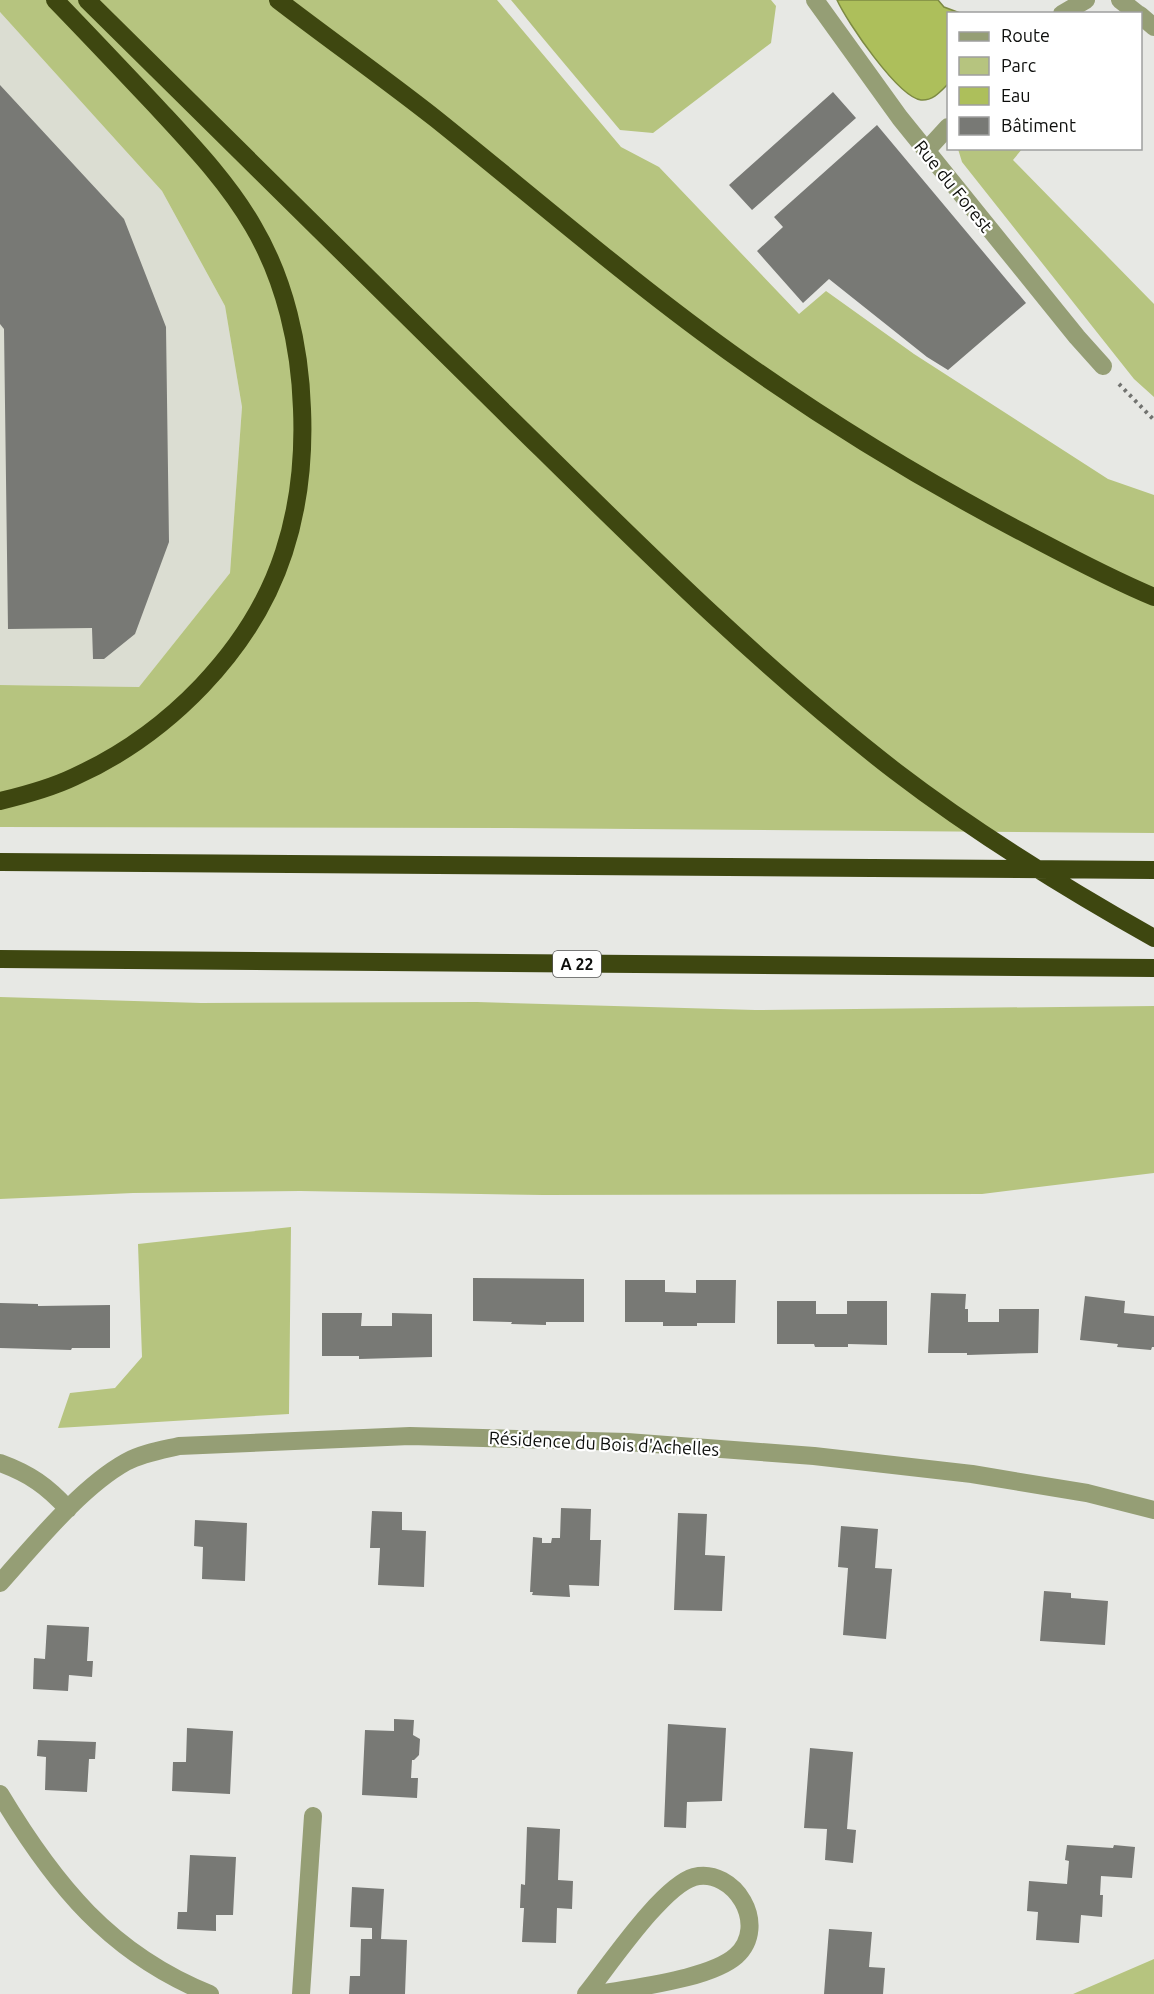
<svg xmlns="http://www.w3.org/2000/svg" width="1154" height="1994" font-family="Ubuntu,sans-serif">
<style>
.built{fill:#dbddd2}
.green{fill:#b6c47f}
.water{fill:#adbf5b;stroke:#7d8a43;stroke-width:1.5}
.building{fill:#787975}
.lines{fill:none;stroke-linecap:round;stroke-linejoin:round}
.path{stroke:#71726f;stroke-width:4;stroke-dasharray:3 4.5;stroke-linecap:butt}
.lane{stroke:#959e75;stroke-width:18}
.street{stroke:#959e75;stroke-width:18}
.highway{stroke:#3e4710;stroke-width:18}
.labels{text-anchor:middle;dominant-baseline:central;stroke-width:4.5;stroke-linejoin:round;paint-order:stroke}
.shield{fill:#fff;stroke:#565655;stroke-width:1.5}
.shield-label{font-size:16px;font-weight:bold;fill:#0d0e0c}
.street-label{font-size:18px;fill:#0d0e0c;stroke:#fff}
</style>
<rect width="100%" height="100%" fill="#e7e8e4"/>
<path class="built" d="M 0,12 L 162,191 L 225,306 L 242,407 L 230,573 L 139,687 L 0,685 Z"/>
<path class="green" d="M 0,0 L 497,0 L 621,147 L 659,167 L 799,314 L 826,291 L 914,354 L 1108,479 L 1154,495 L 1154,833 L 509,828 L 0,827 L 0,685 L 139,687 L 230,573 L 242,407 L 225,306 L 162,191 L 0,12 Z
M 511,0 L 771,0 L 776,6 L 771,43 L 653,133 L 620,130 Z
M 958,149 L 1022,149 L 1013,160 L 1154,304 L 1154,397 L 1134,379 L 962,162 Z
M 0,997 L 201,1003 L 477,1002 L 755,1010 L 1154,1006 L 1154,1173 L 982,1194 L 543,1195 L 300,1191 L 133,1193 L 0,1199 Z
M 291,1227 L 289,1414 L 58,1428 L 70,1393 L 115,1388 L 142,1357 L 138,1244 Z
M 1154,1959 L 1154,1994 L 1073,1994 Z"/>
<path class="water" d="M 837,0 L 938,0 L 944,7 L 960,13 L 948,14 L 948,84 C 941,91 933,101 921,100 C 898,97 847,22 837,0 Z"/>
<path class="building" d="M 0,85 L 124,219 L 166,327 L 169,542 L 135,634 L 104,659 L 93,659 L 92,628 L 8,629 L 4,329 L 0,324 Z
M 833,92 L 856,118 L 752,210 L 729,185 Z
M 877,125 L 1026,303 L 948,370 L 927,357 L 829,279 L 803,303 L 757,251 L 783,227 L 774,217 Z
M 473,1278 L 584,1279 L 584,1322 L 546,1322 L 546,1325 L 511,1324 L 512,1322 L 473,1321 Z
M 625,1280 L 665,1280 L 665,1292 L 696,1293 L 696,1280 L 736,1280 L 735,1323 L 697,1323 L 697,1326 L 663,1326 L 663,1322 L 625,1322 Z
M 931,1293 L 966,1294 L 965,1309 L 968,1309 L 968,1322 L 999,1322 L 999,1309 L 1039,1309 L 1038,1353 L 967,1355 L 967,1353 L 928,1353 Z
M 1085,1296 L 1125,1301 L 1124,1313 L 1154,1316 L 1154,1347 L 1152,1347 L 1151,1350 L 1117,1347 L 1118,1344 L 1080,1340 Z
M 777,1301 L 816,1301 L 816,1314 L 847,1314 L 847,1301 L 887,1301 L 887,1345 L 848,1344 L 848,1347 L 815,1347 L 814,1344 L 777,1344 Z
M 0,1303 L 38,1304 L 38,1306 L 110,1305 L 110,1348 L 72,1348 L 71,1350 L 0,1348 Z
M 322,1313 L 362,1313 L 361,1326 L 392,1326 L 392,1313 L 432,1314 L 432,1357 L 359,1359 L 359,1356 L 322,1356 Z
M 561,1508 L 591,1509 L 590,1540 L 601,1540 L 599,1586 L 569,1585 L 570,1597 L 532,1595 L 533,1592 L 530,1592 L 533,1537 L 542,1538 L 542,1543 L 551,1543 L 552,1538 L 560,1538 Z
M 372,1511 L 402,1512 L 402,1530 L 426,1531 L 424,1587 L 378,1585 L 380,1548 L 370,1548 Z
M 678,1513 L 707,1514 L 705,1555 L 725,1556 L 722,1611 L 674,1610 Z
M 195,1520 L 247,1523 L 245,1581 L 202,1579 L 203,1547 L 194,1546 Z
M 841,1526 L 878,1529 L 875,1568 L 892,1569 L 886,1639 L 843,1635 L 848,1568 L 838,1567 Z
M 1044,1591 L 1071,1593 L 1071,1598 L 1108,1601 L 1105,1645 L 1040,1641 Z
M 47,1625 L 89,1627 L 87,1661 L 93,1661 L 92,1677 L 69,1675 L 68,1691 L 33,1689 L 34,1658 L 45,1659 Z
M 394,1719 L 414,1720 L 413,1735 L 420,1739 L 419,1755 L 414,1760 L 412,1760 L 411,1778 L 418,1778 L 417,1798 L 362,1795 L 365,1730 L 394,1731 Z
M 668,1724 L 726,1728 L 722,1801 L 687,1802 L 686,1828 L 664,1827 Z
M 187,1728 L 233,1731 L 230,1794 L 172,1791 L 173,1762 L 186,1762 Z
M 38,1740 L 96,1742 L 95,1759 L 89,1759 L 87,1792 L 45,1790 L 46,1757 L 37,1756 Z
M 810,1748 L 853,1752 L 847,1829 L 856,1830 L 853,1863 L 825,1860 L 827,1829 L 804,1828 Z
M 527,1827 L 560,1829 L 558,1880 L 573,1881 L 572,1909 L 557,1908 L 556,1943 L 522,1942 L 524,1908 L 520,1908 L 521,1884 L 525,1885 Z
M 1067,1845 L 1113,1848 L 1114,1845 L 1135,1847 L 1132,1878 L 1101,1876 L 1100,1895 L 1103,1895 L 1102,1917 L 1081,1915 L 1079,1943 L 1036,1940 L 1038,1912 L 1027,1911 L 1029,1881 L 1067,1884 L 1069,1861 L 1065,1860 Z
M 190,1855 L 236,1857 L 233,1915 L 216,1915 L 216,1931 L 177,1929 L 178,1912 L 187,1912 Z
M 352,1887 L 384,1889 L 381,1939 L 407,1940 L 405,1994 L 349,1994 L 350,1976 L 360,1976 L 361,1939 L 372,1939 L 372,1928 L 350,1927 Z
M 829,1929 L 872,1932 L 869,1967 L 885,1968 L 883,1994 L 824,1994 Z"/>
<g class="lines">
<path class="path" d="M 1119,384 L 1154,420"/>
<path class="lane" d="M 1120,0 L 1138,14
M 1062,14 L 1086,0
M 1140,15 L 1154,27
M 926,151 L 948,127
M 301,1994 L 313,1816"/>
<path class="street" d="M 815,0 L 900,118 L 1077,337 L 1103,366
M 0,1463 C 30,1474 47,1486 68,1509
M 0,1583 C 35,1544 81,1487 126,1462 C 143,1453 162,1450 179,1446 L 410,1436 L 627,1442 L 814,1456 L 972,1474 L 1087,1493 L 1154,1510
M 0,1794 C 54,1884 110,1954 210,1994
M 586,1994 C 608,1967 662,1886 694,1877 C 734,1867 770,1925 736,1956 C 710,1979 635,1987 600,1994"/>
<path class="highway" d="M 87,0 C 229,139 369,279 510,418 C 634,540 757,664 895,771 C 976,833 1065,888 1154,938
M 278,0 C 330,40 384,78 436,119 C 537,200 636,286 742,361 C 831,424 923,480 1020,531 C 1064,554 1108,578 1154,597
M 0,801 C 25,795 51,788 74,777 C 167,735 252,651 284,552 C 299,506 304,457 302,409 C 300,346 285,280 253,226 C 227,181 190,143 155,105 C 122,70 89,35 55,0
M 0,862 L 1154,870
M 0,959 L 1154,968"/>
</g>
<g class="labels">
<rect class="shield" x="553" y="951" width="48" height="26" rx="4.5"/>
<g class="shield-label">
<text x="577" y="964">A 22</text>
</g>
<g class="street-label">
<text transform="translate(954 186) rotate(51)">Rue du Forest</text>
<text transform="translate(604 1443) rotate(3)">Résidence du Bois d'Achelles</text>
</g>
</g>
<rect x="947" y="12" width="195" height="138" fill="#ffffff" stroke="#9e9f9e" stroke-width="1.5"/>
<rect x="959" y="32" width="30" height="9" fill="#959e75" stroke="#9e9f9e" stroke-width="1.5"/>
<text x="1001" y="42" font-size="18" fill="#0d0e0c">Route</text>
<rect x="959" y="57" width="30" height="18" fill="#b6c47f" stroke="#9e9f9e" stroke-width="1.5"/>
<text x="1001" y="72" font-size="18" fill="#0d0e0c">Parc</text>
<rect x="959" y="87" width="30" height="18" fill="#adbf5b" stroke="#9e9f9e" stroke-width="1.5"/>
<text x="1001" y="102" font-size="18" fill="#0d0e0c">Eau</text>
<rect x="959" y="117" width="30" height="18" fill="#787975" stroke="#9e9f9e" stroke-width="1.5"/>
<text x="1001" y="132" font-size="18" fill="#0d0e0c">Bâtiment</text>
</svg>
